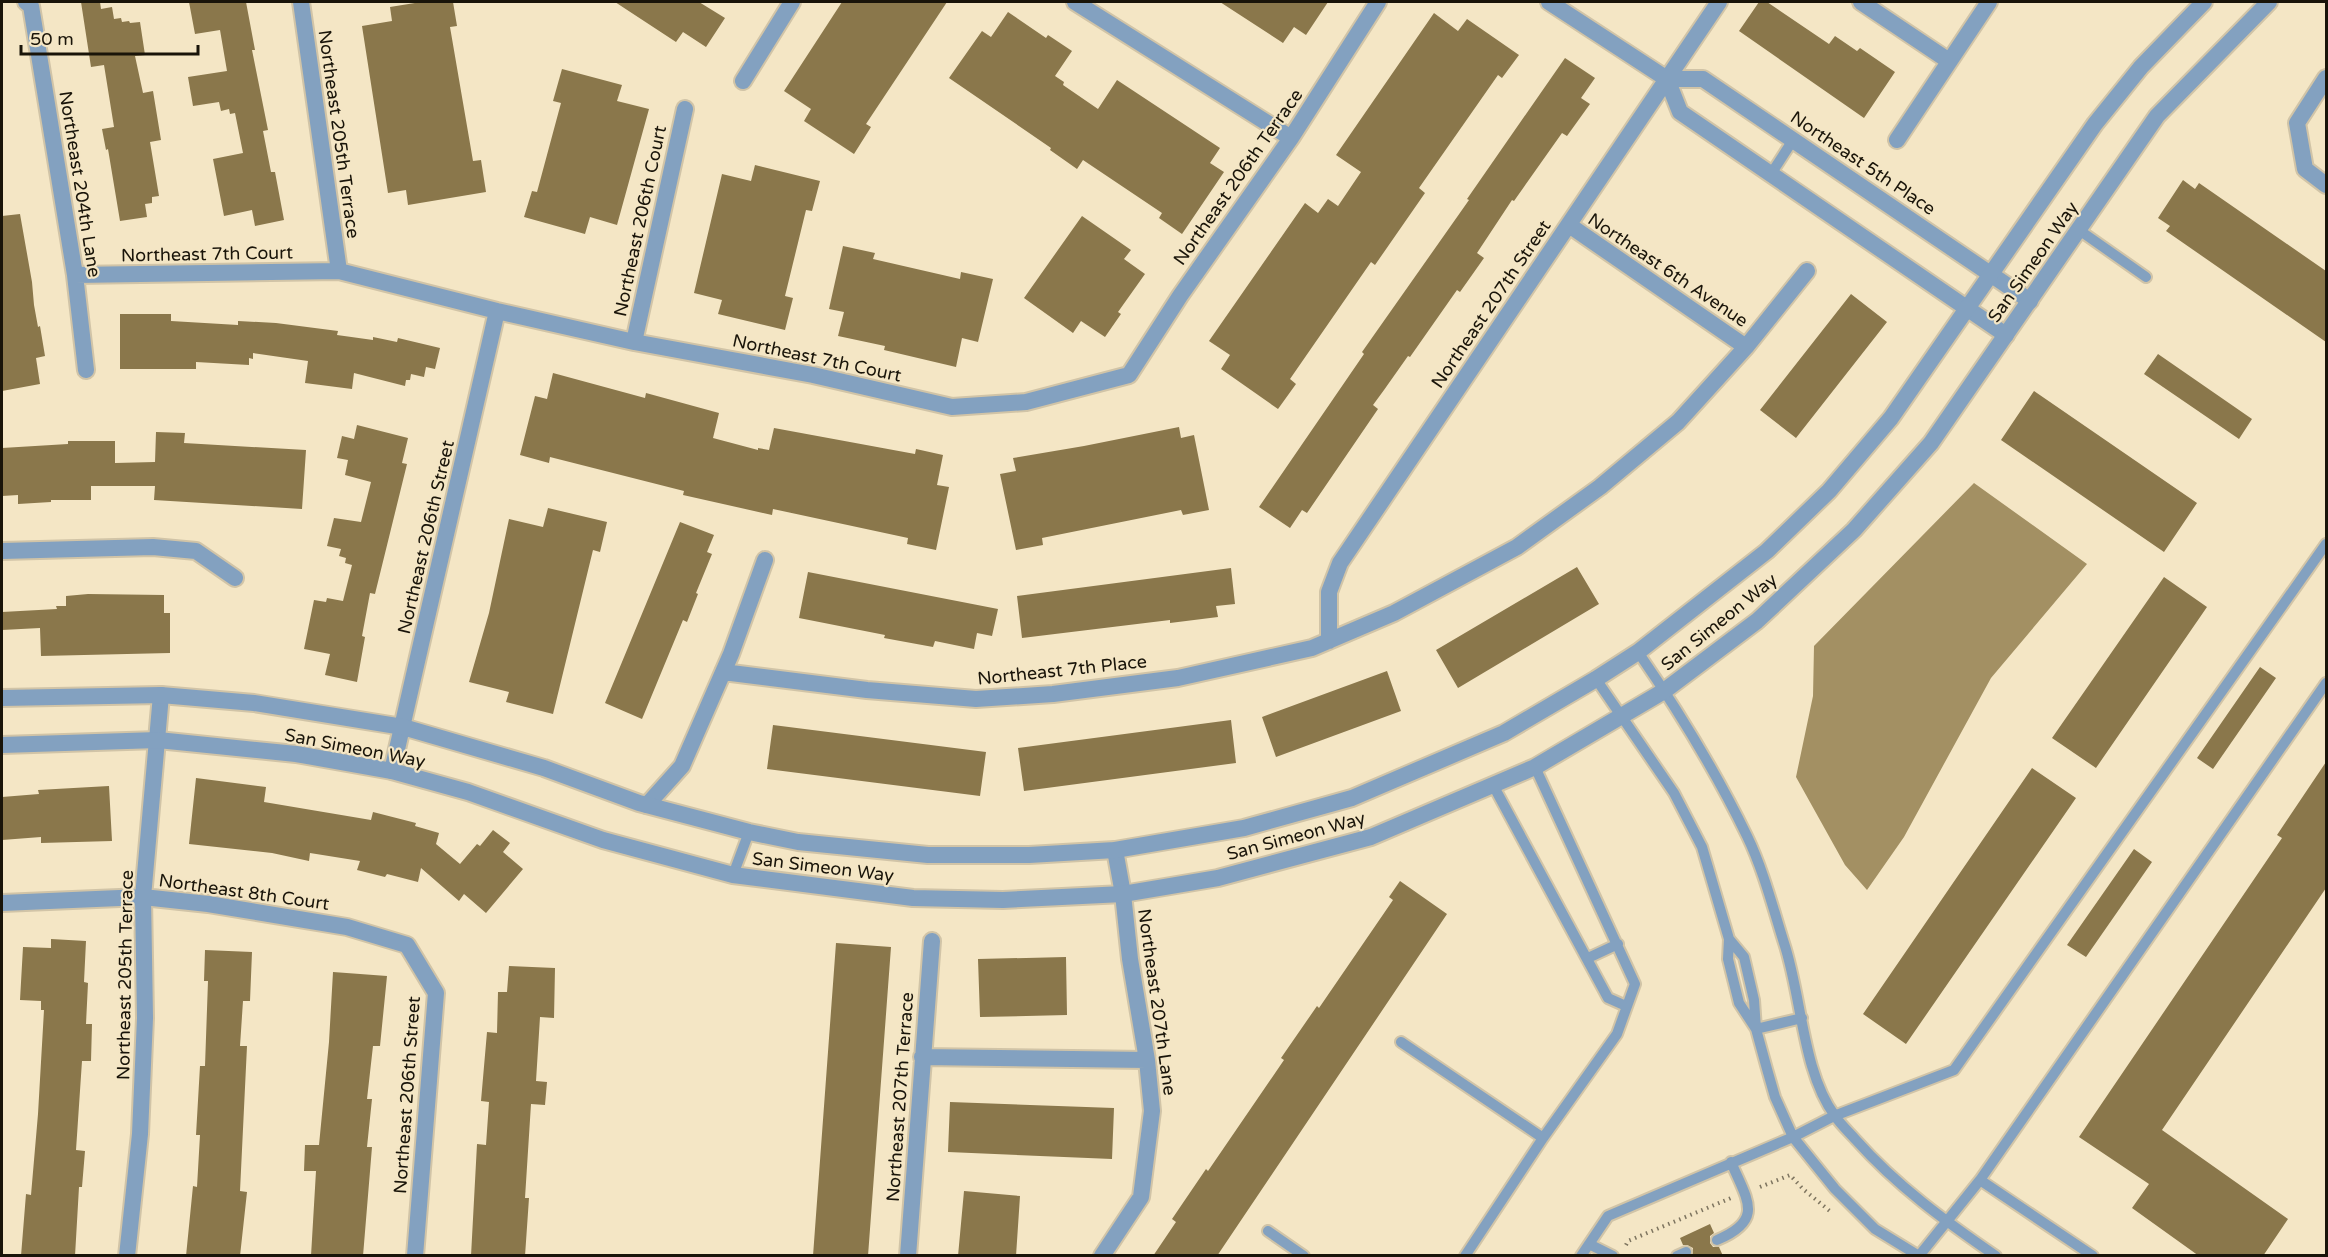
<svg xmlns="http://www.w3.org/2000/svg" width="2328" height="1257" font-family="'Varela Round',sans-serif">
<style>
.water{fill:#a39063}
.building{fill:#8a774b}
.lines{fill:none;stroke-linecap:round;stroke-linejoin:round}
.service-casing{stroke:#d1c4a7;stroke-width:14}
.minor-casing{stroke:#d1c4a7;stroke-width:20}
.tertiary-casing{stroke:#d1c4a7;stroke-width:20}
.path{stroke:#7e7560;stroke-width:4;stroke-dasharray:1.5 4.5;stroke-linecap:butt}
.service{stroke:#83a1c0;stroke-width:10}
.minor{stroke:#83a1c0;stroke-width:16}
.tertiary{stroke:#83a1c0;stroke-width:16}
.labels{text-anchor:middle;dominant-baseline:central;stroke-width:4.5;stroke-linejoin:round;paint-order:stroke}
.street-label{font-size:18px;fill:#191409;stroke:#f4e6c5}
</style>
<rect width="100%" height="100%" fill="#f4e6c5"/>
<path class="water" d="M 1974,483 L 2087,564 L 1991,678 L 1904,837 L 1867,890 L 1845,865 L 1796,777 L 1813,696 L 1814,646 Z"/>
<path class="building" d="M 81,2 L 100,2 L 101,9 L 112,7 L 114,19 L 121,18 L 122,22 L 129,21 L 130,23 L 140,22 L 145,55 L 135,56 L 143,93 L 153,91 L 161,140 L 150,142 L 159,196 L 152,197 L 152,203 L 145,204 L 147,217 L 120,221 L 108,149 L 106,150 L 102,129 L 114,127 L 104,65 L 91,67 Z
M 189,2 L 246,2 L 255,50 L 252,50 L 268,130 L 263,131 L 271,172 L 275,172 L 284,220 L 255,226 L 252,210 L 224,216 L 213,159 L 243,153 L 235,113 L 230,114 L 229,109 L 221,111 L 219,102 L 193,106 L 188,77 L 227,71 L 220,30 L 195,34 Z
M 421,2 L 453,2 L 457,26 L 450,27 L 473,161 L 481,160 L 486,192 L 408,205 L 406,190 L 388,193 L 362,26 L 392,21 L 390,7 Z
M 615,2 L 699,2 L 725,18 L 706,47 L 683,32 L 676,42 Z
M 842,2 L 947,2 L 866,124 L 871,127 L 854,154 L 804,121 L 811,109 L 784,91 Z
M 1220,2 L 1328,2 L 1306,35 L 1294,27 L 1283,43 Z
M 1759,2 L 1767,2 L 1829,44 L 1835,36 L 1857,51 L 1860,48 L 1895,72 L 1864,118 L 1739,31 Z
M 1008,12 L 1046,38 L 1048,35 L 1072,51 L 1055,76 L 1064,82 L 1063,85 L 1098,109 L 1117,80 L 1220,148 L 1210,163 L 1224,172 L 1182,234 L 1159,218 L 1162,213 L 1083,160 L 1077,169 L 1050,150 L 1051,148 L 949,78 L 982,31 L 991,37 Z
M 1434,13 L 1458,31 L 1467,19 L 1519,55 L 1502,78 L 1498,75 L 1419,188 L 1425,193 L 1375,265 L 1371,262 L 1290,379 L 1296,384 L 1278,409 L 1221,369 L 1230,355 L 1209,341 L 1305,203 L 1318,213 L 1328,199 L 1338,206 L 1361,172 L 1336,155 Z
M 1565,58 L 1595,78 L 1581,98 L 1590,104 L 1567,136 L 1562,133 L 1514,201 L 1512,200 L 1477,253 L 1484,258 L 1460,292 L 1457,290 L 1410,357 L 1408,356 L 1384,390 L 1373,405 L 1378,409 L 1307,513 L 1302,510 L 1290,528 L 1259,507 L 1364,354 L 1362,352 L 1469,200 L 1467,199 Z
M 562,69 L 622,85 L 617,101 L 649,109 L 617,225 L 590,217 L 585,234 L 524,217 L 532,191 L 537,192 L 561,103 L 553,101 Z
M 755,165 L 820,181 L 812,211 L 806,210 L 785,296 L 793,298 L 785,330 L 718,314 L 722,300 L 694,293 L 722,174 L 751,181 Z
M 2183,180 L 2195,189 L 2199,183 L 2326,271 L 2326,342 L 2166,231 L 2170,226 L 2158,218 Z
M 20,214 L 32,282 L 34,305 L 38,327 L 40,326 L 45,356 L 36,358 L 40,384 L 2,391 L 2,216 Z
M 1082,216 L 1131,250 L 1124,259 L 1145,274 L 1118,312 L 1121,314 L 1105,337 L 1081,321 L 1073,333 L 1024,298 Z
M 843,246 L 875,253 L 873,259 L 960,279 L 961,272 L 993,279 L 978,342 L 962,338 L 956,367 L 884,350 L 885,346 L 838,336 L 844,312 L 829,309 Z
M 1851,294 L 1887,322 L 1796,438 L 1760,410 Z
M 120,314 L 171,314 L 171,321 L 238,325 L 238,321 L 276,323 L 338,331 L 337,335 L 373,340 L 373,337 L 397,342 L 398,338 L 440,348 L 435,369 L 426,367 L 424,377 L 411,374 L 410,380 L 406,380 L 405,386 L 354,373 L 352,389 L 305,383 L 308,361 L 253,353 L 253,359 L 249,358 L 249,365 L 196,362 L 196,369 L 120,369 Z
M 2158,354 L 2252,419 L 2239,439 L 2144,374 Z
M 553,373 L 645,398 L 646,393 L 719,413 L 713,438 L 758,450 L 758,448 L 769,450 L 774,428 L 915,454 L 916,449 L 943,455 L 937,485 L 949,487 L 936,550 L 907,544 L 908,538 L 773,509 L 772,515 L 683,495 L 684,491 L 550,457 L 549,463 L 520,455 L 535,396 L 547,399 Z
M 2034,391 L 2197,503 L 2164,552 L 2001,440 Z
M 357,425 L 408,438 L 402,463 L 407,464 L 375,594 L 370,593 L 362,636 L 365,637 L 357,682 L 325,675 L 330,654 L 304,649 L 314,600 L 326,602 L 327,598 L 343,601 L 352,565 L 345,563 L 346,558 L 339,556 L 341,549 L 327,546 L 334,518 L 361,522 L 371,482 L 345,475 L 348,460 L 337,458 L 342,436 L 354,439 Z
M 1179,427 L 1181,438 L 1194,435 L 1209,510 L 1183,515 L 1181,510 L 1042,538 L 1043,545 L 1016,550 L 1000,474 L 1016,471 L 1013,458 L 1084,446 Z
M 156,432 L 185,433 L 184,443 L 306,450 L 302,509 L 154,500 L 155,486 L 91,486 L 91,500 L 51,500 L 51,502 L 18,504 L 18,495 L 2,496 L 2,448 L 68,444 L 68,441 L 115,441 L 115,463 L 155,462 Z
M 548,508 L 607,522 L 600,552 L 593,550 L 553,714 L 506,702 L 509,692 L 469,682 L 489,613 L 509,519 L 543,527 Z
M 680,522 L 714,535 L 707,552 L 712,554 L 696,593 L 698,594 L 687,622 L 683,620 L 642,719 L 605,703 Z
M 1577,567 L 1599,604 L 1458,688 L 1436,650 Z
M 1231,568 L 1235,604 L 1216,606 L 1218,617 L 1170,623 L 1170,620 L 1022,638 L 1017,596 Z
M 808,572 L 998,609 L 992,636 L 977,633 L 974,649 L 935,641 L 933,647 L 884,638 L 885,635 L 799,618 Z
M 2164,577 L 2207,607 L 2096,768 L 2052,738 Z
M 88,594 L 164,595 L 164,613 L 170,613 L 170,653 L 41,656 L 40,628 L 2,630 L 2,612 L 57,609 L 56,606 L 66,606 L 66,596 Z
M 2260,667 L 2276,678 L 2213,769 L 2197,758 Z
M 1387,671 L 1401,711 L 1276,757 L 1262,717 Z
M 1231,720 L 1236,763 L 1024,791 L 1018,748 Z
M 773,725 L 986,752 L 980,796 L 767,769 Z
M 2326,762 L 2326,888 L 2162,1130 L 2288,1219 L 2263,1256 L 2199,1256 L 2132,1208 L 2149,1184 L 2079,1137 L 2282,838 L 2277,835 Z
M 2032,768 L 2076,798 L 1906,1044 L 1863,1014 Z
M 196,778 L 266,787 L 264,802 L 371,820 L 373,812 L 416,823 L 415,826 L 439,833 L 436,844 L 460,864 L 477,844 L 480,846 L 493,830 L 510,843 L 503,852 L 523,869 L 486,913 L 464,894 L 459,901 L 421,868 L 418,882 L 387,874 L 385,877 L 357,870 L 360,861 L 310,853 L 309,861 L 272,853 L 189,844 Z
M 109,786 L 112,841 L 41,843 L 41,837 L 2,840 L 2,797 L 39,794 L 38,790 Z
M 2134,849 L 2152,862 L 2086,957 L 2067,945 Z
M 1400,881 L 1447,914 L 1217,1256 L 1153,1256 L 1176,1222 L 1172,1219 L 1206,1169 L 1208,1171 L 1284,1060 L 1281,1058 L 1317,1006 L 1319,1008 L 1393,900 L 1389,897 Z
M 51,939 L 86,941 L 84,982 L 88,983 L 86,1024 L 92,1024 L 91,1061 L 82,1061 L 76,1150 L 85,1151 L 82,1187 L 79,1187 L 75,1256 L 21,1256 L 26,1194 L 31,1195 L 38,1114 L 44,1010 L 41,1010 L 41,1001 L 20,1000 L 23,947 L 51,948 Z
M 836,943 L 891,947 L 868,1256 L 813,1256 Z
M 205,950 L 252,952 L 250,1001 L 243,1001 L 240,1046 L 247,1046 L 240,1191 L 247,1192 L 240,1256 L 186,1256 L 193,1186 L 197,1187 L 200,1135 L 196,1135 L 200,1066 L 205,1066 L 208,981 L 204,981 Z
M 1066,957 L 1067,1015 L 980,1017 L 978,959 Z
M 509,966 L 555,968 L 554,1018 L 540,1017 L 536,1081 L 547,1082 L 545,1105 L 531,1104 L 525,1198 L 529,1198 L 525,1256 L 471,1256 L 477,1144 L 486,1145 L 489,1102 L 481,1101 L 487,1032 L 497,1033 L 498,992 L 507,992 Z
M 333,972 L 387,976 L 380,1046 L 373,1046 L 367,1099 L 372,1099 L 367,1147 L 372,1147 L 363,1256 L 311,1256 L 316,1171 L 304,1171 L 305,1145 L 319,1145 L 329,1042 Z
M 950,1102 L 1114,1108 L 1112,1159 L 948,1152 Z
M 964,1191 L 1020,1196 L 1016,1256 L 958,1256 Z
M 1710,1224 L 1714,1233 L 1710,1236 L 1710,1243 L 1713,1247 L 1719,1247 L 1723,1256 L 1692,1256 L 1693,1248 L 1687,1245 L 1683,1245 L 1680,1238 Z"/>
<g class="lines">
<defs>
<path id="service" d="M 1771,174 L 1793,140
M 2079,230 L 2146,277
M 1638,652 C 1678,710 1716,772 1747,836 C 1763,869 1773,908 1784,943 C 1802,997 1802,1071 1835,1116 C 1841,1125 1849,1132 1856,1140 C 1897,1186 1945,1221 1996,1256
M 1596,679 L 1674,793 L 1702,847 L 1729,939 L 1728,959 L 1739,1003 L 1756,1029
M 1493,785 L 1608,998 L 1626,1006
M 733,875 L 749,832
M 1729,939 L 1744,957 L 1754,1000 L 1756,1029 L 1767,1069 L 1775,1097 L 1793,1137 L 1835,1189 L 1875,1229 L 1919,1256
M 1588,958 L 1618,944
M 1756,1029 L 1802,1018
M 1401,1042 L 1543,1138
M 1980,1180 L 2093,1256
M 1268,1231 L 1304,1256
M 1717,1240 C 1765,1220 1747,1200 1731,1162
M 1589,1244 L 1613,1256
M 1465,1256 L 1543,1138 L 1617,1034 L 1635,984 L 1535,767
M 1581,1256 L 1608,1216 L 1793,1137 L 1834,1116 L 1954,1070 L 2326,544
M 1677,1256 L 1686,1252
M 1919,1256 L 1980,1180 L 2326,683"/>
<path id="minor" d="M 26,2 L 31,6 L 75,275 L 86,370
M 301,2 L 339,271
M 1075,2 L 1291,138
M 1549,2 L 1667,79 L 1703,79 L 2030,301
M 1861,2 L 1949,61
M 2326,78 L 2297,123 L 2305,169 L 2326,185
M 1667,79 L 1680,112 L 2006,335
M 743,81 L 792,2
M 1897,140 L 1989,2
M 1569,225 L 1746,347
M 75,275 L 339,271 L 497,311 L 634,342 L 813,375 L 952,407 L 1026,402 L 1129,375 L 1180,296 L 1291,138 L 1378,2
M 634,342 L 685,109
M 2,551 L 153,547 L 196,551 L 235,578
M 1329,641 L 1329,592 L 1340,563 L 1719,2
M 723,672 L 867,690 L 976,699 L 1053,694 L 1178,678 L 1312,648 L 1394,613 L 1517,547 L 1600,487 L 1678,422 L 1746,347 L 1807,271
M 392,771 L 497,311
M 647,805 L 682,766 L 731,654 L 765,560
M 2,903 L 143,897 L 208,904 L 347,927 L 407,945 L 436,993 L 415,1256
M 922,1057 L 1147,1060
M 127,1256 L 140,1134 L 145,1018 L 143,897 L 161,695
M 908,1256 L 932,941
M 1102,1256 L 1141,1197 L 1152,1111 L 1147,1060 L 1130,959 L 1123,894 L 1115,850"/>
<path id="tertiary" d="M 2,698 L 161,695 L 254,703 L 403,727 L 544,768 L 639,803 L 749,832 L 798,842 L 928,855 L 1029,855 L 1115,850 L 1244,828 L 1352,798 L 1504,733 L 1596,679 L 1638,652 L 1767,551 L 1829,491 L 1891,418 L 2095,124 L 2141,67 L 2204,2
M 2,745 L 158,740 L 296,754 L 392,771 L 468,792 L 603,840 L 733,875 L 913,898 L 1003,900 L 1123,894 L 1218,878 L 1371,837 L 1535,767 L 1664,691 L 1757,621 L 1854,530 L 1931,443 L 2157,116 L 2269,2"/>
</defs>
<use href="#service" class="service-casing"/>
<use href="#minor" class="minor-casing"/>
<use href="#tertiary" class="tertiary-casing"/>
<path class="path" d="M 1760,1187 L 1790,1175 L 1803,1189 L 1831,1212
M 1626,1245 L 1628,1241 L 1731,1198"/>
<use href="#service" class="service"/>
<use href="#minor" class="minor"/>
<use href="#tertiary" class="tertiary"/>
</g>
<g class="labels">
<g class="street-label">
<text transform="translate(339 134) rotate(82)">Northeast 205th Terrace</text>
<text transform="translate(1863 163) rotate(34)">Northeast 5th Place</text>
<text transform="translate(1238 177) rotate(-55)">Northeast 206th Terrace</text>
<text transform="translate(80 184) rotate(81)">Northeast 204th Lane</text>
<text transform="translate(640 221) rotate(-78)">Northeast 206th Court</text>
<text transform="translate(207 254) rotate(-1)">Northeast 7th Court</text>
<text transform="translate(2033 262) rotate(-55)">San Simeon Way</text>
<text transform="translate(1668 270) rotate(34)">Northeast 6th Avenue</text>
<text transform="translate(1491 304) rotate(-56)">Northeast 207th Street</text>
<text transform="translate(817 358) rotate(12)">Northeast 7th Court</text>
<text transform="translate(426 537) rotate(-77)">Northeast 206th Street</text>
<text transform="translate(1719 622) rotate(-39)">San Simeon Way</text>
<text transform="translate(1062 670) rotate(-6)">Northeast 7th Place</text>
<text transform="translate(355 748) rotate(11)">San Simeon Way</text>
<text transform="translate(1296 836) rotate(-15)">San Simeon Way</text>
<text transform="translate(823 867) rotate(7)">San Simeon Way</text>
<text transform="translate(244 892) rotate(8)">Northeast 8th Court</text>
<text transform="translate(125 975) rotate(-89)">Northeast 205th Terrace</text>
<text transform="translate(1157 1002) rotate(82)">Northeast 207th Lane</text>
<text transform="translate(407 1095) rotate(-86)">Northeast 206th Street</text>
<text transform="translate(900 1097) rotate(-86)">Northeast 207th Terrace</text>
</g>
</g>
<rect width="2328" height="1257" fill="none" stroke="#191409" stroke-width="6"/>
<path d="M21 45v9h177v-9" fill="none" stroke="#191409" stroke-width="3"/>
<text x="30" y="45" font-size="18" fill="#191409" stroke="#f4e6c5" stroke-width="4.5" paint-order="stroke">50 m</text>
</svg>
